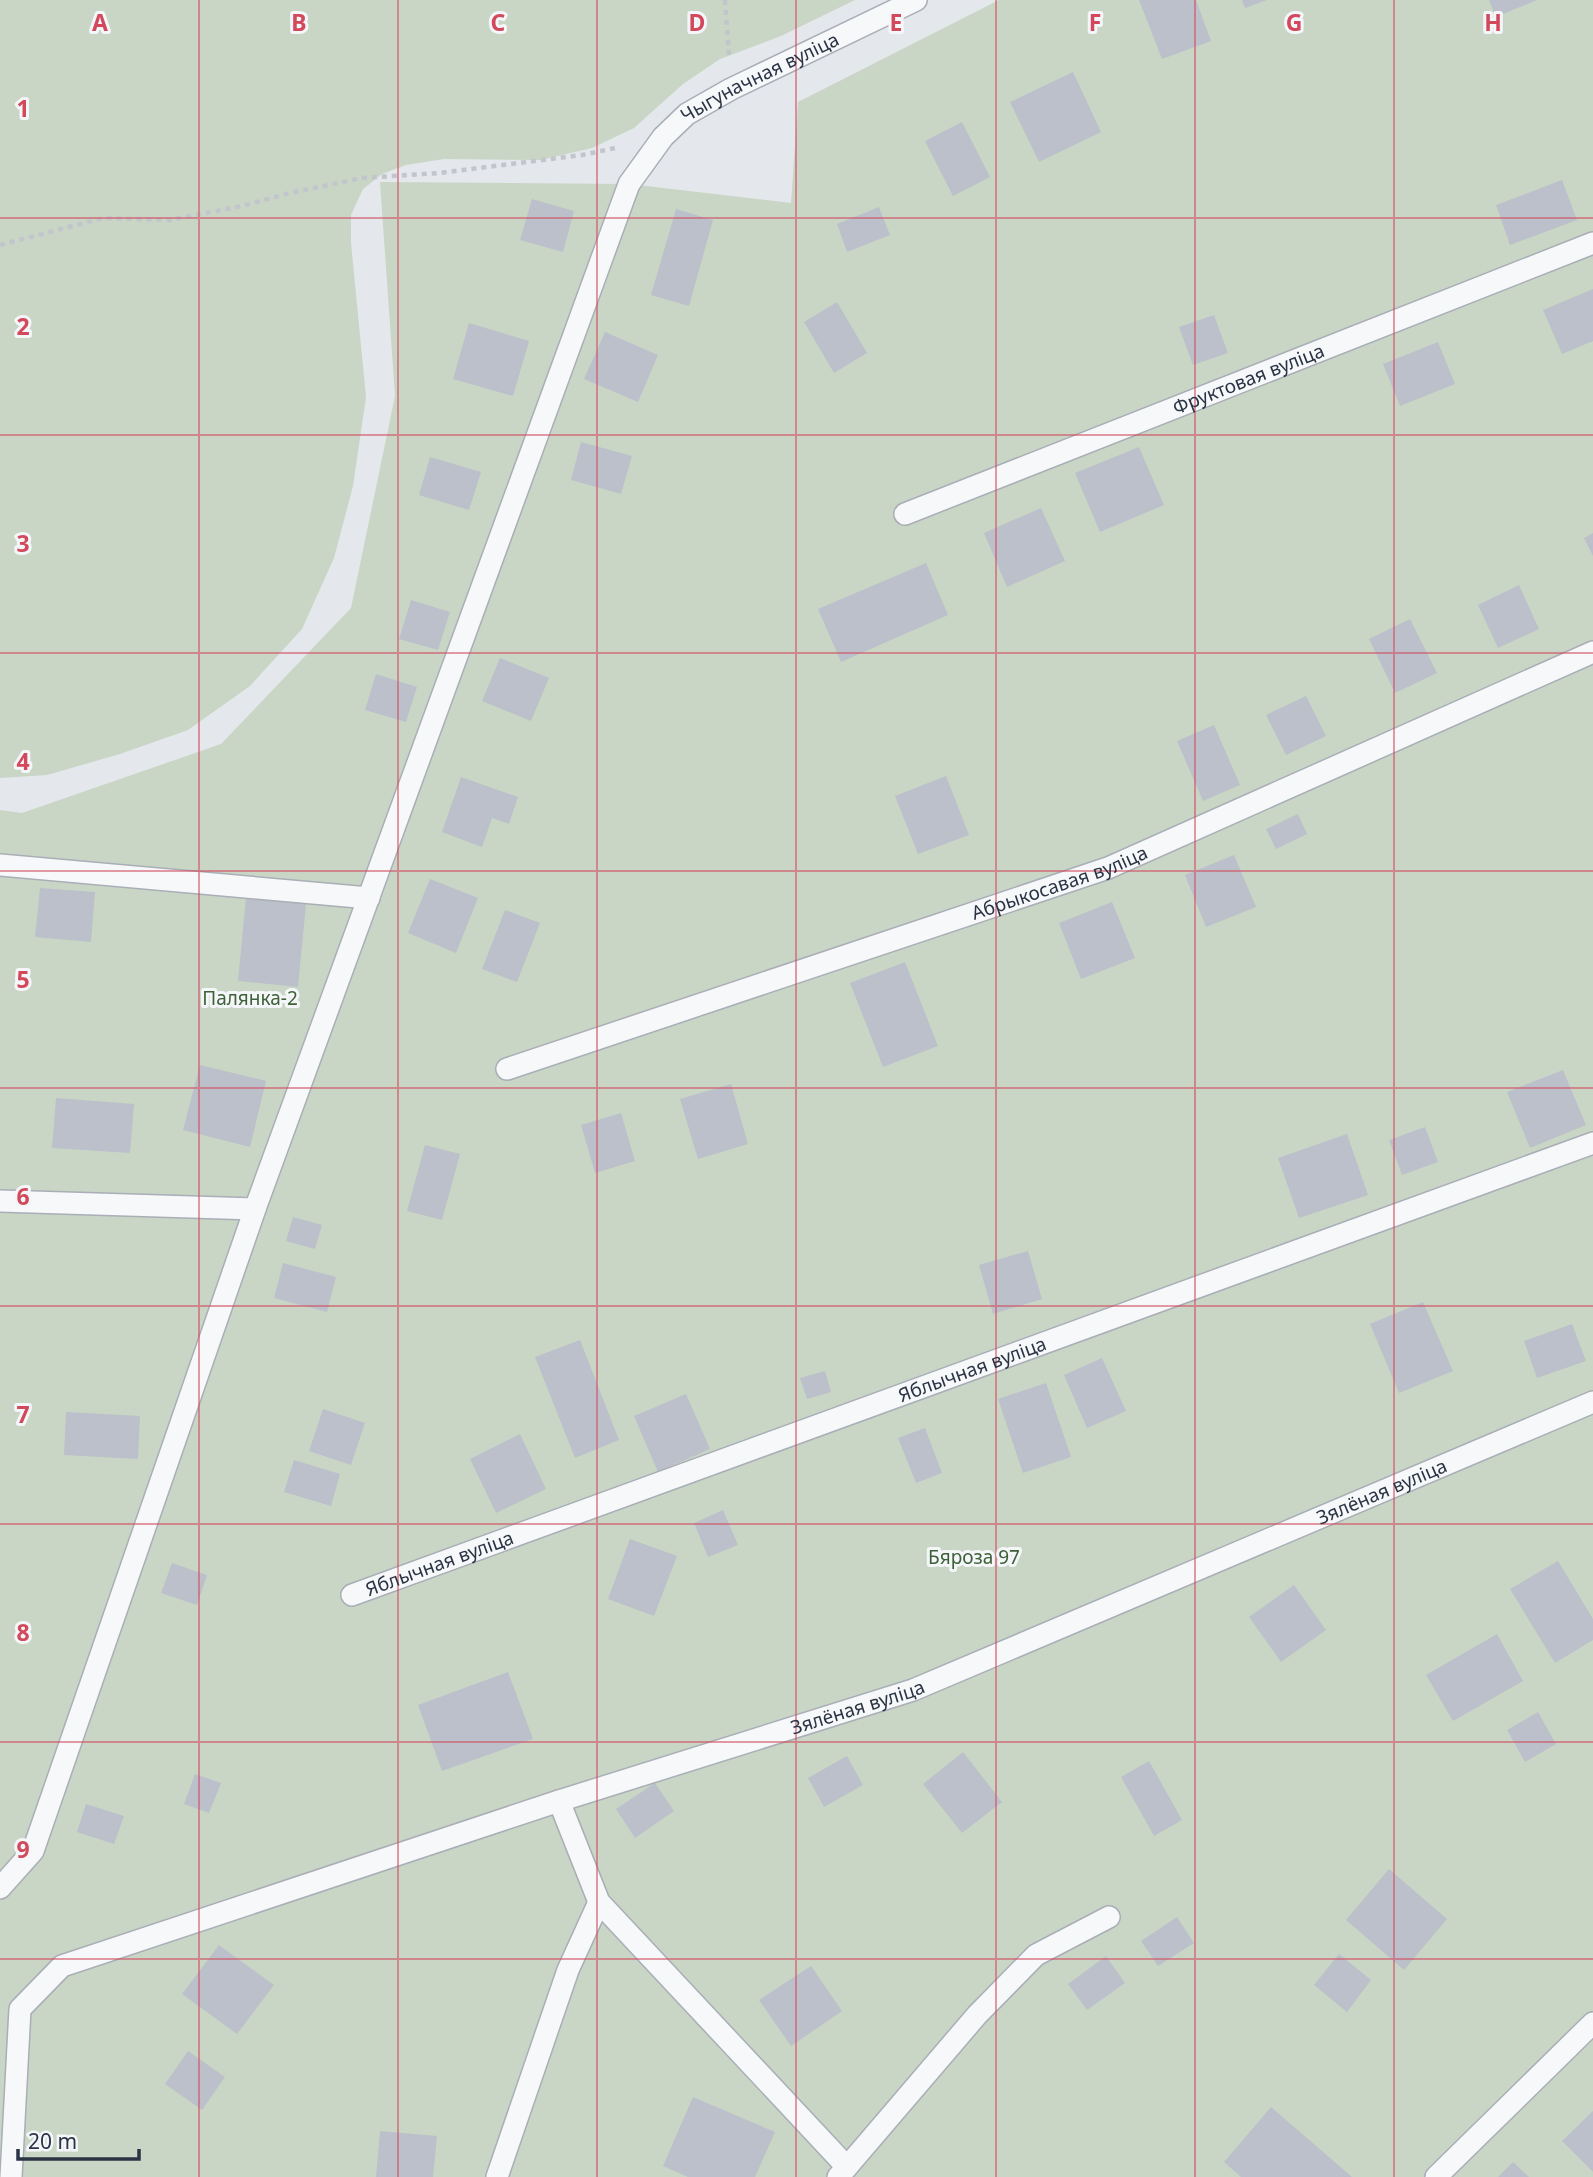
<svg xmlns="http://www.w3.org/2000/svg" width="1593" height="2177" font-family="'Noto Sans',sans-serif">
<style>
.green{fill:#c9d6c5}
.building{fill:#bbc0ca}
.lines{fill:none;stroke-linecap:round;stroke-linejoin:round}
.service-casing{stroke:#a9aeb7;stroke-width:24}
.path{stroke:#c2c5cb;stroke-width:4.5;stroke-dasharray:5 5;stroke-linecap:butt}
.service{stroke:#f7f8fa;stroke-width:21}
.grid{fill:none;stroke:#d1495b;stroke-width:2;stroke-opacity:0.55}
.labels{text-anchor:middle;dominant-baseline:central;stroke-width:6;stroke-linejoin:round;paint-order:stroke}
.street-label{font-size:19px;fill:#2b3445;stroke:#f4f6f9}
.park-label{font-size:19px;fill:#3f6138;stroke:#f4f6f9}
.grid-label{font-size:23px;text-anchor:middle;font-weight:bold;fill:#d1495b;stroke:#f4f6f9;stroke-width:6;stroke-linejoin:round;paint-order:stroke}
</style>
<rect width="100%" height="100%" fill="#e4e7ec"/>
<path class="green" d="M 0,0 L 855,0 L 781,36 L 720,59 L 683,84 L 634,128 L 592,148 L 540,160 L 444,159 L 406,165 L 382,174 L 363,189 L 351,215 L 351,243 L 366,397 L 353,486 L 334,558 L 302,629 L 250,686 L 188,730 L 120,754 L 47,775 L 0,778 Z
M 999,0 L 1593,0 L 1593,2177 L 0,2177 L 0,810 L 22,813 L 221,744 L 351,608 L 395,396 L 380,182 L 629,184 L 791,203 L 798,102 Z"/>
<path class="building" d="M 1139,0 L 1196,0 L 1211,41 L 1162,59 Z
M 1242,0 L 1267,0 L 1245,8 Z
M 1489,0 L 1537,0 L 1496,17 Z
M 1073,72 L 1101,132 L 1039,162 L 1010,102 Z
M 962,122 L 990,177 L 953,196 L 925,141 Z
M 1562,180 L 1577,220 L 1510,245 L 1496,205 Z
M 532,199 L 574,211 L 563,252 L 520,240 Z
M 879,207 L 890,235 L 847,252 L 837,224 Z
M 676,209 L 713,220 L 689,306 L 651,295 Z
M 1593,289 L 1593,341 L 1562,354 L 1543,310 Z
M 837,302 L 867,353 L 834,373 L 804,322 Z
M 1214,315 L 1228,353 L 1193,365 L 1179,327 Z
M 469,323 L 529,341 L 513,396 L 453,379 Z
M 605,332 L 658,355 L 638,402 L 584,379 Z
M 1438,342 L 1455,384 L 1400,406 L 1383,364 Z
M 581,442 L 632,456 L 621,494 L 571,480 Z
M 1139,447 L 1164,505 L 1100,532 L 1075,473 Z
M 430,457 L 481,472 L 469,510 L 419,495 Z
M 1041,508 L 1065,561 L 1007,587 L 984,533 Z
M 1593,533 L 1593,556 L 1584,538 Z
M 926,563 L 948,615 L 841,662 L 818,609 Z
M 1519,585 L 1539,629 L 1498,648 L 1478,605 Z
M 411,600 L 450,612 L 438,650 L 399,639 Z
M 1410,619 L 1437,673 L 1395,693 L 1369,639 Z
M 500,658 L 549,678 L 531,721 L 482,701 Z
M 376,674 L 417,687 L 406,722 L 365,710 Z
M 1306,696 L 1326,736 L 1286,755 L 1266,715 Z
M 1214,725 L 1240,785 L 1203,801 L 1177,741 Z
M 946,776 L 969,835 L 918,854 L 895,796 Z
M 461,777 L 518,797 L 509,824 L 492,818 L 482,847 L 442,832 Z
M 1298,814 L 1307,834 L 1276,849 L 1266,829 Z
M 1234,855 L 1256,907 L 1206,927 L 1185,875 Z
M 430,879 L 478,898 L 456,953 L 408,933 Z
M 40,888 L 95,892 L 91,942 L 35,937 Z
M 246,898 L 306,904 L 298,987 L 238,981 Z
M 1112,902 L 1135,958 L 1081,979 L 1059,923 Z
M 505,910 L 540,923 L 517,982 L 482,969 Z
M 905,962 L 938,1046 L 883,1067 L 850,983 Z
M 200,1065 L 266,1081 L 250,1147 L 183,1130 Z
M 1563,1070 L 1586,1125 L 1530,1148 L 1507,1092 Z
M 731,1084 L 748,1144 L 698,1159 L 680,1099 Z
M 56,1098 L 134,1104 L 130,1153 L 52,1148 Z
M 621,1113 L 635,1161 L 595,1173 L 581,1125 Z
M 1425,1127 L 1438,1162 L 1402,1175 L 1389,1140 Z
M 1347,1134 L 1368,1195 L 1299,1218 L 1278,1158 Z
M 425,1145 L 460,1154 L 442,1220 L 407,1211 Z
M 293,1217 L 322,1225 L 315,1249 L 286,1241 Z
M 1028,1251 L 1042,1299 L 993,1314 L 979,1265 Z
M 283,1263 L 336,1277 L 327,1312 L 274,1298 Z
M 1423,1302 L 1453,1371 L 1399,1393 L 1370,1324 Z
M 1572,1324 L 1586,1361 L 1537,1378 L 1524,1341 Z
M 580,1340 L 619,1440 L 575,1458 L 535,1357 Z
M 1102,1358 L 1126,1411 L 1087,1428 L 1064,1375 Z
M 825,1371 L 831,1392 L 807,1399 L 800,1378 Z
M 1046,1383 L 1071,1457 L 1023,1473 L 998,1399 Z
M 686,1394 L 710,1449 L 658,1472 L 634,1416 Z
M 323,1409 L 365,1423 L 351,1465 L 309,1451 Z
M 66,1412 L 140,1416 L 138,1459 L 64,1455 Z
M 925,1428 L 942,1473 L 916,1483 L 898,1438 Z
M 520,1434 L 546,1489 L 496,1513 L 470,1459 Z
M 294,1460 L 340,1474 L 331,1506 L 284,1492 Z
M 723,1510 L 738,1545 L 708,1557 L 694,1523 Z
M 630,1539 L 677,1556 L 654,1616 L 608,1599 Z
M 1558,1561 L 1593,1619 L 1593,1640 L 1555,1663 L 1510,1589 Z
M 172,1563 L 207,1575 L 197,1605 L 161,1593 Z
M 1294,1585 L 1326,1630 L 1281,1662 L 1249,1617 Z
M 1497,1634 L 1523,1681 L 1453,1721 L 1426,1675 Z
M 508,1672 L 533,1739 L 442,1771 L 418,1705 Z
M 1538,1712 L 1556,1744 L 1525,1762 L 1507,1730 Z
M 963,1752 L 1002,1802 L 962,1833 L 923,1784 Z
M 847,1756 L 863,1785 L 824,1807 L 808,1778 Z
M 1149,1761 L 1182,1820 L 1154,1836 L 1121,1777 Z
M 195,1774 L 221,1783 L 209,1813 L 184,1804 Z
M 655,1783 L 674,1811 L 635,1838 L 616,1809 Z
M 86,1804 L 124,1816 L 114,1844 L 77,1832 Z
M 1389,1869 L 1447,1919 L 1404,1970 L 1346,1920 Z
M 1177,1917 L 1194,1943 L 1158,1966 L 1141,1941 Z
M 219,1945 L 274,1985 L 237,2034 L 182,1994 Z
M 1339,1954 L 1371,1980 L 1347,2012 L 1314,1985 Z
M 1106,1956 L 1125,1983 L 1087,2010 L 1068,1984 Z
M 811,1966 L 842,2011 L 791,2046 L 759,2000 Z
M 188,2051 L 225,2077 L 202,2110 L 165,2084 Z
M 693,2097 L 775,2132 L 755,2177 L 688,2177 L 663,2166 Z
M 1271,2107 L 1352,2177 L 1241,2177 L 1224,2162 Z
M 1593,2111 L 1593,2172 L 1562,2141 Z
M 380,2131 L 437,2136 L 433,2177 L 376,2177 Z
M 1513,2162 L 1529,2177 L 1498,2177 Z"/>
<g class="lines">
<defs>
<g id="service">
<path id="s1" d="M 905,514 L 1593,243"/>
<path d="M 0,865 L 369,898"/>
<path id="s2" d="M 507,1069 L 1108,868 L 1593,652"/>
<path id="s3" d="M 0,1201 L 255,1209 L 629,184 L 663,137 L 687,114 L 731,89 L 916,0"/>
<path id="s4" d="M 352,1595 L 1593,1143"/>
<path d="M 0,1888 L 33,1851 L 255,1209"/>
<path d="M 847,2167 L 977,2015 L 1036,1955 L 1109,1917"/>
<path d="M 11,2177 L 20,2009 L 62,1966 L 559,1801"/>
<path d="M 497,2177 L 568,1970 L 599,1902"/>
<path id="s5" d="M 838,2177 L 847,2167 L 599,1902 L 559,1801 L 913,1690 L 1593,1402"/>
<path d="M 1436,2177 L 1593,2023"/>
</g>
</defs>
<use href="#service" class="service-casing"/>
<path class="path" d="M 725,0 L 729,55
M 0,245 L 103,218 L 170,220 L 242,206 L 290,193 L 362,178 L 439,173 L 582,155 L 615,148"/>
<use href="#service" class="service"/>
</g>
<path class="grid" d="M 199,0 L 199,2177M 398,0 L 398,2177M 597,0 L 597,2177M 796,0 L 796,2177M 996,0 L 996,2177M 1195,0 L 1195,2177M 1394,0 L 1394,2177M 0,218 L 1593,218M 0,435 L 1593,435M 0,653 L 1593,653M 0,871 L 1593,871M 0,1088 L 1593,1088M 0,1306 L 1593,1306M 0,1524 L 1593,1524M 0,1742 L 1593,1742M 0,1959 L 1593,1959"/>
<g class="labels">
<g class="street-label">
<text stroke="none"><textPath href="#s3" startOffset="1519">Чыгуначная вуліца</textPath></text>
<text stroke="none"><textPath href="#s1" startOffset="369">Фруктовая вуліца</textPath></text>
<text stroke="none"><textPath href="#s2" startOffset="583">Абрыкосавая вуліца</textPath></text>
<text stroke="none"><textPath href="#s4" startOffset="660">Яблычная вуліца</textPath></text>
<text stroke="none"><textPath href="#s5" startOffset="1365">Зялёная вуліца</textPath></text>
<text stroke="none"><textPath href="#s4" startOffset="93">Яблычная вуліца</textPath></text>
<text stroke="none"><textPath href="#s5" startOffset="798">Зялёная вуліца</textPath></text>
</g>
<g class="park-label">
<text x="250" y="998">Палянка-2</text>
<text x="974" y="1557">Бяроза 97</text>
</g>
</g>
<g class="grid-label">
<text x="100" y="31">A</text>
<text x="299" y="31">B</text>
<text x="498" y="31">C</text>
<text x="697" y="31">D</text>
<text x="896" y="31">E</text>
<text x="1095" y="31">F</text>
<text x="1294" y="31">G</text>
<text x="1493" y="31">H</text>
<text x="23" y="117">1</text>
<text x="23" y="335">2</text>
<text x="23" y="552">3</text>
<text x="23" y="770">4</text>
<text x="23" y="988">5</text>
<text x="23" y="1205">6</text>
<text x="23" y="1423">7</text>
<text x="23" y="1641">8</text>
<text x="23" y="1858">9</text>
</g>
<path d="M18 2149v10h121v-10" fill="none" stroke="#2b3445" stroke-width="3.5"/>
<text x="28" y="2149" font-size="21" fill="#2b3445" stroke="#f4f6f9" stroke-width="5" paint-order="stroke">20 m</text>
</svg>
